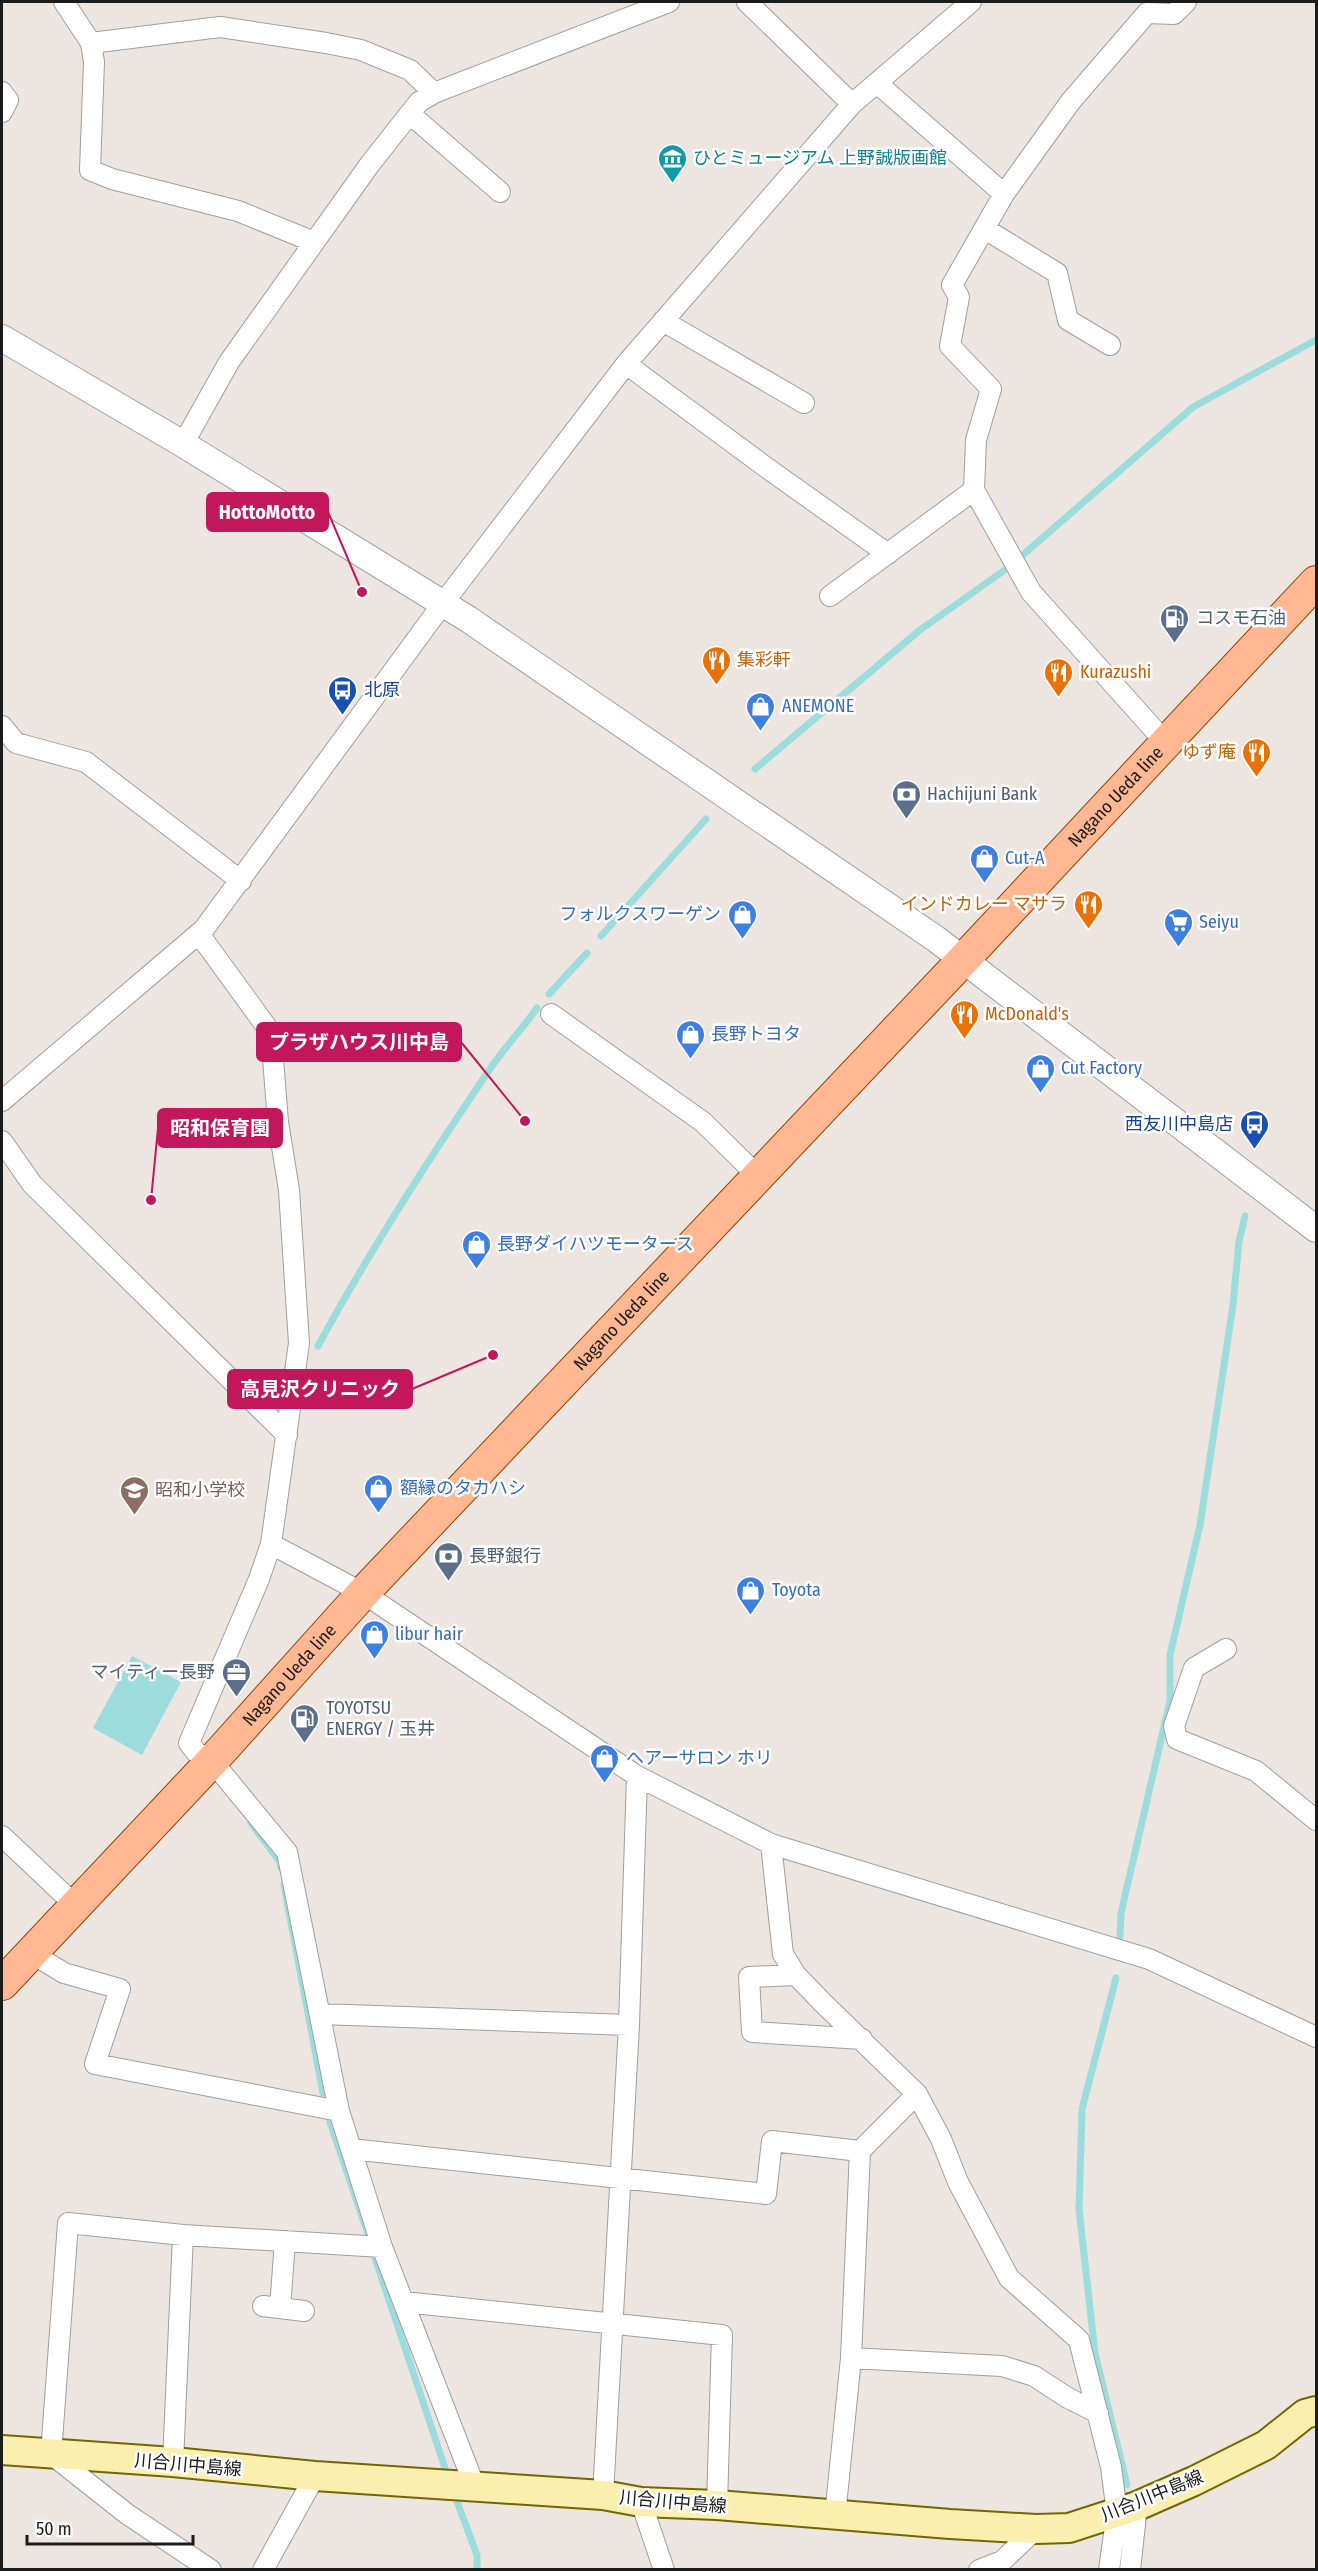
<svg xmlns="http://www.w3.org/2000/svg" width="1318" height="2571" font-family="'Fira Sans Condensed','Noto Sans JP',sans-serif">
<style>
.water{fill:#9ddcdd}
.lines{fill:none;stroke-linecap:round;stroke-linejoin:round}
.stream{stroke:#9ddcdd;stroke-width:7}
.minor-casing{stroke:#9f9f9f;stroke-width:22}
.tertiary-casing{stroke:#9f9f9f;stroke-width:28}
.secondary-casing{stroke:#726601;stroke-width:32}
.primary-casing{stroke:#914200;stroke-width:34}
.minor{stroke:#fff;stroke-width:20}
.tertiary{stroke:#fff;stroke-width:26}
.secondary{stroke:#fbefaf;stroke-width:28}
.primary{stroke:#ffb892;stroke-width:32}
.labels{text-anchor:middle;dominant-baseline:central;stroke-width:5;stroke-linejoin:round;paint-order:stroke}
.culture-label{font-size:18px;fill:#0d838f;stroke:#fff;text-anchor:start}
.service-label{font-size:18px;fill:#4e5e75;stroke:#fff;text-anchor:start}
.food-label{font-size:18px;fill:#c56008;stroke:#fff;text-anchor:start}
.transit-label{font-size:18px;fill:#164399;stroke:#fff;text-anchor:start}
.shop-label{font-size:18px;fill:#366cbe;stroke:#fff;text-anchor:start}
.street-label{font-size:18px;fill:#1b1b1b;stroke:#fff}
.education-label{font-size:18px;fill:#785e54;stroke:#fff;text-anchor:start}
.leader{fill:none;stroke:#c2185b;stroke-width:2}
.callout-dot{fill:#c2185b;stroke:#fff;stroke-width:2}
.callout{fill:#c2185b;stroke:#c2185b;stroke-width:2}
.callout-label{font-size:20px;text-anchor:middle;font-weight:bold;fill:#fff}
</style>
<rect width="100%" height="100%" fill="#ede5df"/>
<path class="water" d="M 132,1656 L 181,1682 L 142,1755 L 93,1728 Z"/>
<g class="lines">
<path class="stream" d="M 755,769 L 920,630 L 1009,567 L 1193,407 L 1316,340
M 601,936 L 706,819
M 549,994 L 587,953
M 318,1346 C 370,1250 430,1157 492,1066 C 506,1046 523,1028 537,1008
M 251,1823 L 280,1862 L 281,1868
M 284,1885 L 323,2093
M 1120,1936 L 1121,1913 L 1170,1701 L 1170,1655 L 1200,1525 L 1233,1305 L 1239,1241 L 1245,1216
M 1116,1978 L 1082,2109 L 1079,2209 L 1095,2353 L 1127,2485
M 330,2122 L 368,2234
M 374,2255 L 446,2471
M 455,2496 L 477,2555 L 477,2570"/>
<defs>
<path id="minor" d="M 64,2 L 91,43 L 94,62 L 90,170 L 112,179 L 238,211 L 314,242
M 747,2 L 852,104
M 91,43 L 220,27 L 326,43 L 361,50 L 410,70 L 434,93
M 878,84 L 1004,194 L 952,285 L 959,297 L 950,346 L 991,389 L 976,440 L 974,490 L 1031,592 L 1166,743
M 2,92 L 8,100 L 2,112
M 410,114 L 500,192
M 1004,194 L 1071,101 L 1147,13 L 1174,14 L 1186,2
M 985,229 L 1057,273 L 1068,320 L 1110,345
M 663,321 L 804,403
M 626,364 L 767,468 L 888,554
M 183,444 L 229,362 L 370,164 L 419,102 L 434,93 L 669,2
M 830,596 L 974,490
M 2,726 L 16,743 L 86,762 L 241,881
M 199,934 L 271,1033 L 278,1122 L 289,1190 L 299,1343 L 271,1544 L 259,1579 L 189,1743 L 196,1752 L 212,1761 L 287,1852 L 339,2111 L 382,2247 L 475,2487
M 551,1014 L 703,1122 L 758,1176
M 2,1101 L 204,929 L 444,602 L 626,364 L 852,104 L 971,2
M 2,1141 L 32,1184 L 287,1435
M 271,1544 L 363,1593 L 637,1776 L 771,1844 L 1149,1959 L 1316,2037
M 1226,1649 L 1194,1668 L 1174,1726 L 1177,1739 L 1256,1771 L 1316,1820
M 2,1836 L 75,1905
M 771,1844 L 783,1954 L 796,1975 L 823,2003 L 917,2094 L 941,2139 L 958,2182 L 1009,2278 L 1079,2340 L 1111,2467 L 1117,2513 L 1109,2570
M 31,1953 L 64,1973 L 120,1989 L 95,2064 L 339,2111
M 796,1975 L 749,1977 L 752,2032 L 862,2039
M 320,2014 L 629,2025
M 351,2149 L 766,2194 L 772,2141 L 860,2151
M 404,2302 L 722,2335 L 717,2505
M 263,2306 L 304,2311
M 280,2308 L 285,2241
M 851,2358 L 1002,2366 L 1034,2376 L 1068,2398 L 1098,2413
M 173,2462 L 183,2235
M 603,2495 L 629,2025 L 637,1776
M 641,2502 L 664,2570
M 835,2516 L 851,2358 L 860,2151 L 917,2094
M 211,2570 L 127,2514 L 51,2454 L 68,2223 L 183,2235 L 382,2247
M 263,2570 L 315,2476
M 979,2570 L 1002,2561 L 1036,2529
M 1130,2570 L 1137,2506"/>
<path id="tertiary" d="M 2,338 L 183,444 L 468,619 L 936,939 L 1316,1229"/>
<path id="secondary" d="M 2,2450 L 173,2462 L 315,2476 L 603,2495 L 641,2502 L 717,2505 L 950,2524 L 1036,2529 L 1069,2528 L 1137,2506 L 1194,2481 L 1266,2445 L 1305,2414 L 1316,2411"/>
<g id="primary">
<path id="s1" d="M 2,1984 L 212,1761 L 363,1593 L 963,960 L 1316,582"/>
</g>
</defs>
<use href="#minor" class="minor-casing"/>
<use href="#tertiary" class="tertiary-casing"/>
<use href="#secondary" class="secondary-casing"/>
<use href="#primary" class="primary-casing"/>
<use href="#minor" class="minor"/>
<use href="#tertiary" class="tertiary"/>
<use href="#secondary" class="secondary"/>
<use href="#primary" class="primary"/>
</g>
<defs>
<symbol id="museum-pin" viewBox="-11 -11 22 30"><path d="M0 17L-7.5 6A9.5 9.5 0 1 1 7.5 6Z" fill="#0f9aa8" stroke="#fff"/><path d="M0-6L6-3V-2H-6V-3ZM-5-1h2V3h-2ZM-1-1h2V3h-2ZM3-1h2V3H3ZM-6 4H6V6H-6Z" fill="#fff"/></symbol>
<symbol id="fuel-pin" viewBox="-11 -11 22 30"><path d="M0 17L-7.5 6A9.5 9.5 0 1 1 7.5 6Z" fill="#5c6f8a" stroke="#fff"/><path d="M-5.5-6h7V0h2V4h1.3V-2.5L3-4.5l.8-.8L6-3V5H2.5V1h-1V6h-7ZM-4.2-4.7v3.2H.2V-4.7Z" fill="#fff"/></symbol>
<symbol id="restaurant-pin" viewBox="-11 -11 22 30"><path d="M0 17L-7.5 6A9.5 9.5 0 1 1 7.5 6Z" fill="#e8710a" stroke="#fff"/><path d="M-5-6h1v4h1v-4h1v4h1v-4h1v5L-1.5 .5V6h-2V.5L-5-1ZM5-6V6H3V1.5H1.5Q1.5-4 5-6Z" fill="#fff"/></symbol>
<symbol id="bus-pin" viewBox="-11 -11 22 30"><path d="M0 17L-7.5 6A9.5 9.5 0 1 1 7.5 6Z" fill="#1a4fb4" stroke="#fff"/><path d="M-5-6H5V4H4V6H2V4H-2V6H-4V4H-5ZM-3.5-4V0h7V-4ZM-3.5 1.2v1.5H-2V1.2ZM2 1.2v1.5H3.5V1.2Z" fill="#fff"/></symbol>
<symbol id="shop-pin" viewBox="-11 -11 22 30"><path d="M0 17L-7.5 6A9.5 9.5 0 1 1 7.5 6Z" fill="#3f7fe0" stroke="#fff"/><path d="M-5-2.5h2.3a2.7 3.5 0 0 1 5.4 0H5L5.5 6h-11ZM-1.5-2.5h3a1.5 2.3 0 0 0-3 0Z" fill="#fff"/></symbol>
<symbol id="bank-pin" viewBox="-11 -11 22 30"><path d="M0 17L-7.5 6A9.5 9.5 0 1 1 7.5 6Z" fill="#5c6f8a" stroke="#fff"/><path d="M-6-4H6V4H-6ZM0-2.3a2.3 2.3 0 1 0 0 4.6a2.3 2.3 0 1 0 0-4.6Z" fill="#fff"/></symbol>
<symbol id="supermarket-pin" viewBox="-11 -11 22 30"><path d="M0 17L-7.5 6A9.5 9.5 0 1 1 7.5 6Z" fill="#3f7fe0" stroke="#fff"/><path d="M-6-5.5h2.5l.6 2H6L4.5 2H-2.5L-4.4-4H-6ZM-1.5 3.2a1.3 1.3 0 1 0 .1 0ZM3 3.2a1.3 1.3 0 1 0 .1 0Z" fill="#fff"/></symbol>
<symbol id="school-pin" viewBox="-11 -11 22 30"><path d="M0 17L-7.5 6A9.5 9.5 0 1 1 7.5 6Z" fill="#8d6e63" stroke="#fff"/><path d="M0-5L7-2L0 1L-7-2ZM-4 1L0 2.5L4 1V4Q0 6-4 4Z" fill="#fff"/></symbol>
<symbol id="office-pin" viewBox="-11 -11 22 30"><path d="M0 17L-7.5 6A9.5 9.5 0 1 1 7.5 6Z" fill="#5c6f8a" stroke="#fff"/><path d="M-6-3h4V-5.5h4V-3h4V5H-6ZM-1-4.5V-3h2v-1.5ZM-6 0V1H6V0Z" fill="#fff"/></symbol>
</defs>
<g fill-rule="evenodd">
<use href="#museum-pin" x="656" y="142" width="33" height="45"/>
<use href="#fuel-pin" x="1158" y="602" width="33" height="45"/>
<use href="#restaurant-pin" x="700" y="644" width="33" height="45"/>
<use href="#restaurant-pin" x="1042" y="656" width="33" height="45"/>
<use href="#bus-pin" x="326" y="674" width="33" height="45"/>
<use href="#shop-pin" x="744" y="690" width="33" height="45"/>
<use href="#restaurant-pin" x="1240" y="736" width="33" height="45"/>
<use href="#bank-pin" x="890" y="778" width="33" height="45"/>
<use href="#shop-pin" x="968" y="842" width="33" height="45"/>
<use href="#restaurant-pin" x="1072" y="888" width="33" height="45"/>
<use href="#shop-pin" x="726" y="898" width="33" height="45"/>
<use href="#supermarket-pin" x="1162" y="906" width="33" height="45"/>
<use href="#restaurant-pin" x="948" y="998" width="33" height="45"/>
<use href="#shop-pin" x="674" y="1018" width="33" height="45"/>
<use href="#shop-pin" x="1024" y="1052" width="33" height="45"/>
<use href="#bus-pin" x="1238" y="1108" width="33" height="45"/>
<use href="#shop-pin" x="460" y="1228" width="33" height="45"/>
<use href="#shop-pin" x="362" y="1472" width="33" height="45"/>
<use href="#school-pin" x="118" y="1474" width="33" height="45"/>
<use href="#bank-pin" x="432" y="1540" width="33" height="45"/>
<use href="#shop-pin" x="734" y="1574" width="33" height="45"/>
<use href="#shop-pin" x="358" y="1618" width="33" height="45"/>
<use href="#office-pin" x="220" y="1656" width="33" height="45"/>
<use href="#fuel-pin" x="288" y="1702" width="33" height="45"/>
<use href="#shop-pin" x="588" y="1742" width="33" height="45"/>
</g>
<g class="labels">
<g class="culture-label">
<text x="693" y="158">ひとミュージアム 上野誠版画館</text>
</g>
<g class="service-label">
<text x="1196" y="618">コスモ石油</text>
<text x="927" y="794">Hachijuni Bank</text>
<text x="469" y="1556">長野銀行</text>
<text x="215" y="1672" text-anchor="end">マイティー長野</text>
<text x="326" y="1708">TOYOTSU<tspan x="326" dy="21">ENERGY / 玉井</tspan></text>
</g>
<g class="food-label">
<text x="737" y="660">集彩軒</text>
<text x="1080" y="672">Kurazushi</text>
<text x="1236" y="752" text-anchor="end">ゆず庵</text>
<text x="1067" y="904" text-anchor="end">インドカレー マサラ</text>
<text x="985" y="1014">McDonald's</text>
</g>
<g class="transit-label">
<text x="364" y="690">北原</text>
<text x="1233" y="1124" text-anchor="end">西友川中島店</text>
</g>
<g class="shop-label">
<text x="782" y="706">ANEMONE</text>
<text x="1005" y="858">Cut-A</text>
<text x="721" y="914" text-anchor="end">フォルクスワーゲン</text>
<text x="1199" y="922">Seiyu</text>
<text x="711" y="1034">長野トヨタ</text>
<text x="1061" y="1068">Cut Factory</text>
<text x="497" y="1244">長野ダイハツモータース</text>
<text x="400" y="1488">額縁のタカハシ</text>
<text x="772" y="1590">Toyota</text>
<text x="395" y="1634">libur hair</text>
<text x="626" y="1758">ヘアーサロン ホリ</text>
</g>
<g class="street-label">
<text stroke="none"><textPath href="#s1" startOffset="1628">Nagano Ueda line</textPath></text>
<text stroke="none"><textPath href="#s1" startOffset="908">Nagano Ueda line</textPath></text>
<text stroke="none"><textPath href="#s1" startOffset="422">Nagano Ueda line</textPath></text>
<text transform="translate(188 2465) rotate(5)">川合川中島線</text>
<text transform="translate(1152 2496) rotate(-22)">川合川中島線</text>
<text transform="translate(673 2502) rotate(5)">川合川中島線</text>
</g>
<g class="education-label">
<text x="155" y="1490">昭和小学校</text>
</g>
</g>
<path class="leader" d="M362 592L328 512M525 1121L461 1042M151 1200L158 1128M493 1355L412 1389"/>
<g class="callout-dot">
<circle cx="362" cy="592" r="6"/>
<circle cx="525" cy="1121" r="6"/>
<circle cx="151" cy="1200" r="6"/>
<circle cx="493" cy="1355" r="6"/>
</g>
<g class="callout">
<rect x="207" y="493" width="121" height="38" rx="6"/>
<rect x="257" y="1023" width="204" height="38" rx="6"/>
<rect x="158" y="1109" width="124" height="38" rx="6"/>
<rect x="228" y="1370" width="184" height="38" rx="6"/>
</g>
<g class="callout-label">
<text x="267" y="519">HottoMotto</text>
<text x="359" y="1049">プラザハウス川中島</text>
<text x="220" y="1135">昭和保育園</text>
<text x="320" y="1396">高見沢クリニック</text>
</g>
<rect width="1318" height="2571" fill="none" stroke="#1b1b1b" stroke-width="6"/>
<path d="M27 2535v9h166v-9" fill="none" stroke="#1b1b1b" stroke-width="3"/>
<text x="36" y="2535" font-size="18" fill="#1b1b1b" stroke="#ffffff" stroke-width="4.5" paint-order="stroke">50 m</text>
</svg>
